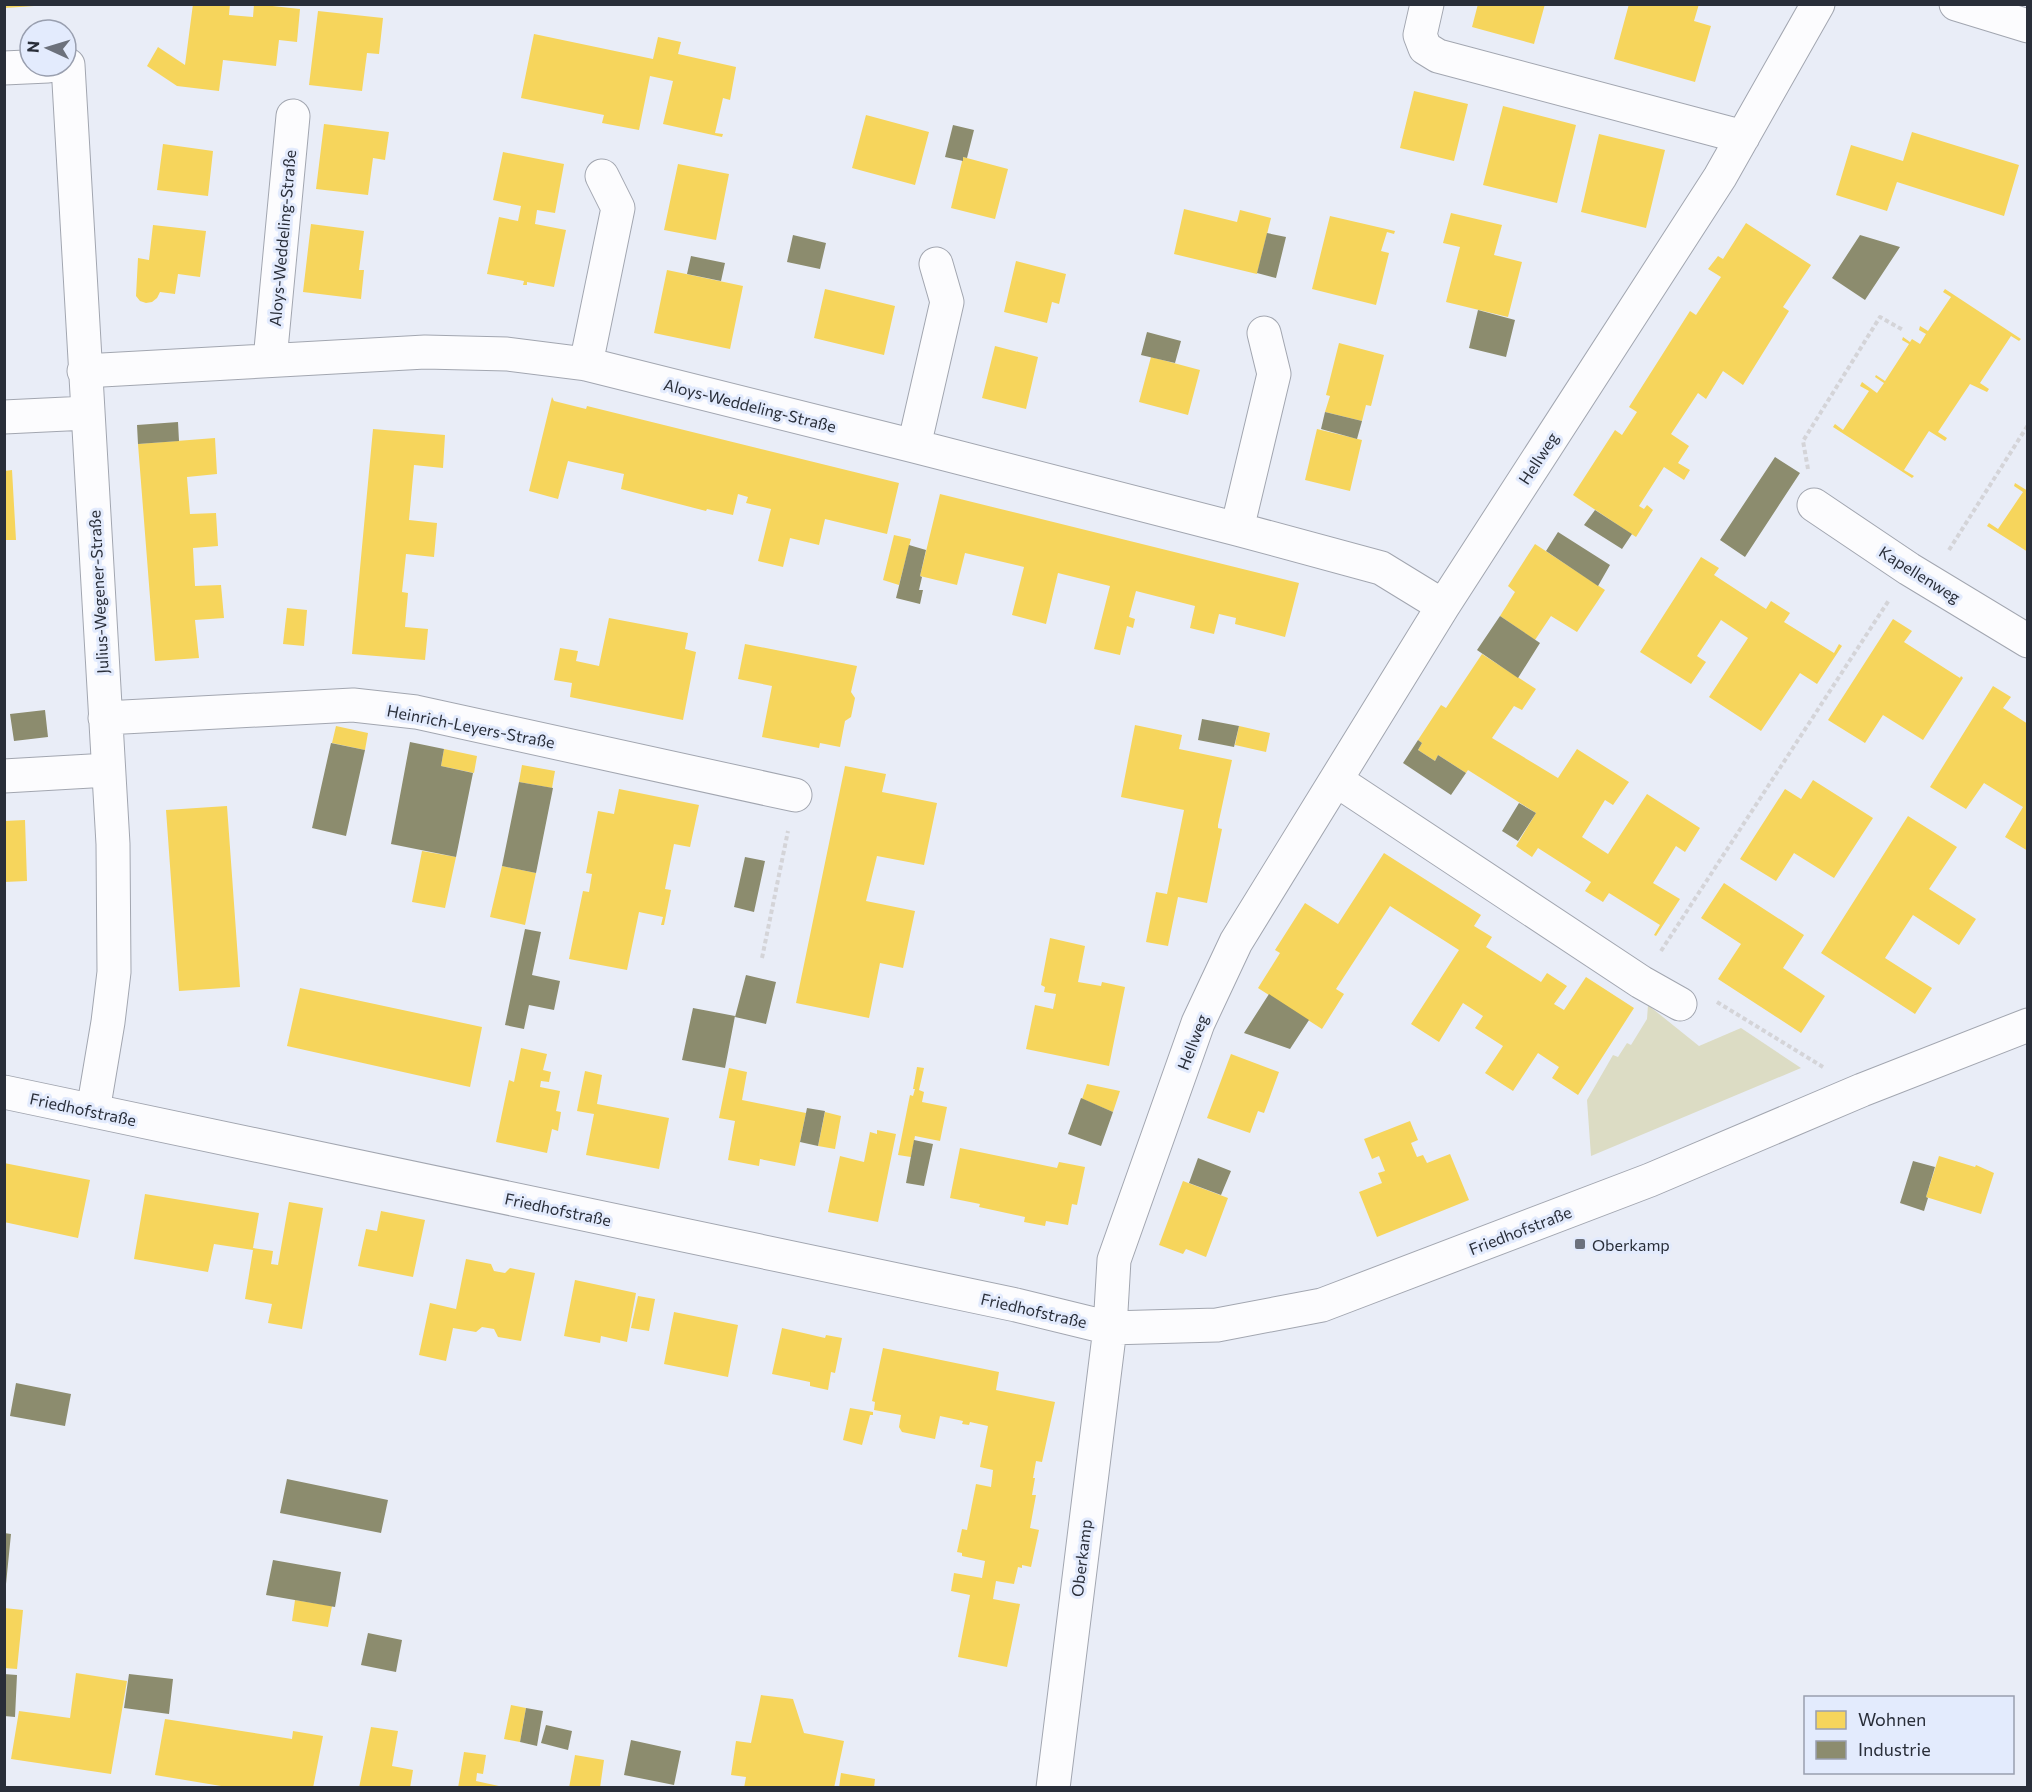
<svg xmlns="http://www.w3.org/2000/svg" width="2032" height="1792" font-family="Commissioner,sans-serif">
<style>
.green{fill:#dcdcc4}
.homes{fill:#f6d55c}
.industry{fill:#8c8c6e}
.lines{fill:none;stroke-linecap:round;stroke-linejoin:round}
.minor-casing{stroke:#a2a6b0;stroke-width:35}
.path{stroke:#d4d4d8;stroke-width:4;stroke-dasharray:4.5 3;stroke-linecap:butt}
.minor{stroke:#fcfcfe;stroke-width:33}
.poi-dot{fill:#6c717c;stroke:#e3ebfd;stroke-width:2}
.labels{text-anchor:middle;dominant-baseline:central;stroke-width:6;stroke-linejoin:round;paint-order:stroke}
.street-label{font-size:16px;fill:#292e39;stroke:#e3ebfd}
.poi-label{font-size:16px;fill:#292e39;stroke:#e3ebfd;text-anchor:start}
</style>
<rect width="100%" height="100%" fill="#e9edf7"/>
<path class="green" d="M 1648,1005 L 1699,1046 L 1741,1028 L 1801,1068 L 1591,1156 L 1587,1100 L 1613,1055 L 1618,1057 L 1627,1043 L 1631,1045 L 1647,1019 Z"/>
<path class="homes" d="M 5,4 L 34,4 L 34,6 L 5,8 Z
M 193,4 L 230,4 L 229,15 L 253,17 L 254,4 L 300,9 L 297,42 L 279,40 L 276,66 L 223,60 L 219,91 L 177,86 L 147,66 L 158,47 L 185,65 Z
M 1478,4 L 1545,4 L 1534,44 L 1472,27 Z
M 1629,4 L 1699,4 L 1694,21 L 1711,26 L 1695,82 L 1614,59 Z
M 318,11 L 383,18 L 379,54 L 367,53 L 362,91 L 309,85 Z
M 534,34 L 653,59 L 658,37 L 681,42 L 678,54 L 736,67 L 730,100 L 723,98 L 715,133 L 723,134 L 722,137 L 663,124 L 673,81 L 650,76 L 639,130 L 602,123 L 604,115 L 521,98 Z
M 1414,91 L 1468,104 L 1454,161 L 1400,148 Z
M 1503,106 L 1576,125 L 1557,203 L 1483,185 Z
M 866,115 L 929,132 L 915,185 L 852,168 Z
M 324,124 L 389,132 L 385,160 L 373,158 L 368,195 L 316,189 Z
M 1912,132 L 2019,165 L 2004,216 L 1897,182 L 1887,211 L 1836,195 L 1851,145 L 1903,161 Z
M 1599,134 L 1665,150 L 1646,228 L 1581,212 Z
M 163,144 L 213,151 L 208,196 L 157,190 Z
M 503,152 L 564,164 L 555,213 L 537,210 L 535,224 L 566,230 L 554,287 L 527,282 L 527,285 L 523,285 L 524,281 L 487,274 L 499,217 L 518,221 L 521,206 L 493,200 Z
M 963,157 L 1008,169 L 995,219 L 951,208 Z
M 678,164 L 729,174 L 716,240 L 664,230 Z
M 1184,209 L 1237,222 L 1240,210 L 1271,218 L 1257,274 L 1174,254 Z
M 1451,213 L 1502,225 L 1494,255 L 1522,262 L 1508,317 L 1446,302 L 1460,247 L 1443,243 Z
M 1330,216 L 1395,231 L 1394,234 L 1387,232 L 1381,251 L 1389,253 L 1376,305 L 1312,289 Z
M 1746,223 L 1811,265 L 1783,307 L 1789,311 L 1743,385 L 1723,371 L 1706,399 L 1698,393 L 1671,434 L 1689,446 L 1678,463 L 1690,470 L 1684,480 L 1664,467 L 1639,506 L 1644,509 L 1647,505 L 1653,510 L 1636,537 L 1573,495 L 1615,430 L 1622,435 L 1637,412 L 1629,407 L 1690,311 L 1696,315 L 1721,277 L 1708,269 L 1718,256 L 1723,259 Z
M 311,224 L 364,231 L 359,270 L 364,270 L 361,299 L 303,292 Z
M 153,225 L 206,231 L 200,277 L 178,274 L 175,294 L 160,292 L 157,298 L 152,302 L 146,303 L 140,301 L 136,296 L 138,258 L 149,260 Z
M 1016,261 L 1066,274 L 1059,304 L 1052,302 L 1047,323 L 1004,312 Z
M 667,270 L 743,286 L 730,349 L 654,333 Z
M 825,289 L 895,306 L 884,355 L 814,338 Z
M 1945,289 L 2021,339 L 2019,341 L 2011,336 L 1980,383 L 1989,389 L 1987,392 L 1970,384 L 1938,432 L 1947,438 L 1945,441 L 1929,431 L 1904,470 L 1914,476 L 1912,478 L 1833,427 L 1835,424 L 1843,430 L 1869,391 L 1860,386 L 1862,382 L 1877,393 L 1884,383 L 1875,377 L 1876,375 L 1885,381 L 1909,344 L 1902,340 L 1903,337 L 1910,342 L 1912,339 L 1920,344 L 1926,334 L 1919,330 L 1920,326 L 1928,331 L 1951,297 L 1943,292 Z
M 1339,343 L 1384,355 L 1371,406 L 1366,405 L 1362,421 L 1325,412 L 1330,396 L 1326,395 Z
M 995,346 L 1038,357 L 1026,409 L 982,398 Z
M 1151,357 L 1200,370 L 1188,415 L 1139,402 Z
M 552,397 L 554,401 L 586,409 L 587,406 L 899,483 L 887,534 L 825,519 L 819,545 L 790,538 L 783,567 L 758,561 L 771,509 L 746,503 L 748,497 L 738,494 L 733,515 L 707,509 L 706,511 L 621,489 L 624,474 L 568,461 L 558,499 L 529,491 Z
M 373,429 L 445,435 L 443,468 L 414,465 L 409,520 L 437,523 L 434,557 L 406,554 L 402,592 L 408,593 L 405,627 L 428,629 L 425,660 L 352,654 Z
M 1317,429 L 1362,440 L 1350,491 L 1305,480 Z
M 215,438 L 217,474 L 187,477 L 190,514 L 216,513 L 218,546 L 193,548 L 195,586 L 221,585 L 224,618 L 195,620 L 199,658 L 155,661 L 138,444 Z
M 12,470 L 16,540 L 4,540 L 4,471 Z
M 2015,483 L 2028,491 L 2028,552 L 1987,526 L 1989,523 L 1998,529 L 2023,492 L 2014,486 Z
M 940,494 L 1299,583 L 1285,637 L 1235,624 L 1236,618 L 1219,614 L 1214,634 L 1190,628 L 1195,606 L 1136,591 L 1129,617 L 1135,619 L 1133,628 L 1127,626 L 1120,655 L 1094,649 L 1110,586 L 1058,573 L 1046,624 L 1012,615 L 1024,567 L 965,553 L 957,585 L 920,576 Z
M 894,535 L 911,539 L 899,585 L 883,580 Z
M 1535,544 L 1605,590 L 1577,632 L 1551,616 L 1535,640 L 1500,616 L 1515,592 L 1508,586 Z
M 1701,557 L 1719,568 L 1714,575 L 1766,609 L 1771,601 L 1790,613 L 1784,622 L 1834,653 L 1839,644 L 1842,646 L 1817,684 L 1800,673 L 1761,731 L 1709,697 L 1748,638 L 1721,620 L 1697,656 L 1706,662 L 1691,684 L 1640,652 Z
M 287,608 L 307,610 L 304,646 L 283,644 Z
M 609,618 L 688,633 L 685,649 L 696,652 L 683,720 L 570,697 L 572,683 L 554,680 L 560,648 L 578,651 L 576,661 L 599,666 Z
M 1893,619 L 1912,631 L 1904,642 L 1960,678 L 1961,676 L 1963,678 L 1923,740 L 1883,715 L 1865,743 L 1828,720 Z
M 745,644 L 857,666 L 851,692 L 855,698 L 851,717 L 845,721 L 840,747 L 820,743 L 819,748 L 762,737 L 772,686 L 738,679 Z
M 1482,654 L 1536,689 L 1522,710 L 1514,706 L 1492,738 L 1558,778 L 1577,749 L 1629,782 L 1613,805 L 1605,800 L 1582,837 L 1608,854 L 1647,794 L 1700,828 L 1685,852 L 1676,846 L 1653,883 L 1680,899 L 1656,936 L 1654,935 L 1660,925 L 1609,893 L 1603,902 L 1585,891 L 1591,882 L 1538,848 L 1532,857 L 1516,846 L 1536,813 L 1468,770 L 1466,773 L 1438,755 L 1435,761 L 1418,750 L 1422,743 L 1418,740 L 1441,705 L 1446,708 Z
M 1993,686 L 2011,697 L 2003,708 L 2028,724 L 2028,851 L 2005,837 L 2023,807 L 1984,783 L 1966,809 L 1930,787 Z
M 1135,725 L 1182,735 L 1179,749 L 1232,760 L 1218,825 L 1218,828 L 1222,829 L 1207,903 L 1178,897 L 1168,946 L 1146,942 L 1156,892 L 1167,894 L 1184,810 L 1121,797 Z
M 336,726 L 368,733 L 365,750 L 332,743 Z
M 1239,726 L 1270,733 L 1266,752 L 1235,745 Z
M 444,749 L 477,756 L 474,773 L 441,766 Z
M 522,765 L 555,771 L 552,788 L 519,782 Z
M 845,766 L 886,774 L 882,792 L 937,803 L 924,865 L 877,856 L 866,901 L 915,911 L 903,968 L 880,963 L 869,1018 L 796,1003 Z
M 1813,780 L 1873,818 L 1834,878 L 1794,853 L 1776,881 L 1740,859 L 1785,789 L 1801,799 Z
M 619,789 L 699,805 L 690,847 L 674,844 L 665,889 L 671,890 L 664,925 L 661,925 L 663,917 L 639,912 L 627,970 L 569,959 L 583,891 L 589,892 L 592,874 L 586,873 L 598,811 L 614,814 Z
M 227,806 L 240,987 L 179,991 L 166,810 Z
M 1908,816 L 1957,847 L 1929,889 L 1976,919 L 1959,945 L 1913,915 L 1885,958 L 1932,988 L 1915,1014 L 1821,953 Z
M 25,820 L 27,881 L 4,882 L 4,821 Z
M 422,851 L 456,857 L 445,908 L 412,902 Z
M 1384,853 L 1481,915 L 1474,926 L 1492,937 L 1486,947 L 1541,982 L 1547,973 L 1567,986 L 1554,1004 L 1564,1010 L 1586,977 L 1634,1008 L 1578,1095 L 1552,1078 L 1559,1067 L 1538,1053 L 1513,1091 L 1485,1073 L 1503,1046 L 1475,1028 L 1483,1016 L 1463,1003 L 1439,1042 L 1411,1024 L 1459,950 L 1390,906 L 1336,989 L 1344,994 L 1322,1029 L 1258,988 L 1280,953 L 1275,950 L 1305,903 L 1338,924 Z
M 502,866 L 536,873 L 525,925 L 490,917 Z
M 1724,883 L 1804,935 L 1783,968 L 1825,996 L 1801,1033 L 1718,979 L 1741,944 L 1701,918 Z
M 1050,938 L 1085,946 L 1078,982 L 1101,986 L 1102,982 L 1125,987 L 1109,1066 L 1026,1049 L 1035,1005 L 1053,1009 L 1056,994 L 1044,992 L 1045,987 L 1041,985 Z
M 300,988 L 482,1027 L 470,1087 L 287,1046 Z
M 521,1048 L 547,1054 L 543,1070 L 551,1072 L 549,1082 L 541,1081 L 540,1087 L 560,1091 L 556,1111 L 561,1112 L 558,1131 L 552,1129 L 547,1153 L 496,1142 L 509,1080 L 514,1082 Z
M 1231,1054 L 1279,1072 L 1264,1113 L 1258,1111 L 1250,1133 L 1207,1118 Z
M 917,1067 L 924,1068 L 919,1090 L 924,1092 L 922,1102 L 947,1107 L 940,1141 L 915,1136 L 911,1157 L 898,1155 L 910,1095 L 913,1096 L 915,1089 L 913,1089 Z
M 729,1068 L 747,1072 L 742,1100 L 806,1113 L 795,1166 L 760,1159 L 759,1166 L 728,1160 L 735,1121 L 719,1118 Z
M 585,1071 L 602,1075 L 597,1104 L 669,1118 L 659,1169 L 586,1155 L 594,1114 L 577,1111 Z
M 1087,1084 L 1120,1091 L 1113,1112 L 1082,1099 Z
M 825,1112 L 841,1116 L 835,1149 L 818,1146 Z
M 1410,1121 L 1418,1140 L 1411,1143 L 1417,1157 L 1423,1155 L 1427,1163 L 1450,1154 L 1469,1200 L 1377,1237 L 1359,1192 L 1382,1183 L 1378,1173 L 1385,1171 L 1379,1156 L 1372,1159 L 1364,1139 Z
M 877,1130 L 896,1134 L 878,1222 L 828,1212 L 840,1156 L 864,1162 L 870,1132 L 877,1134 Z
M 960,1148 L 1057,1168 L 1059,1162 L 1085,1167 L 1077,1205 L 1072,1204 L 1068,1225 L 1046,1221 L 1045,1226 L 1024,1222 L 1025,1217 L 979,1207 L 980,1204 L 950,1198 Z
M 1939,1156 L 1975,1167 L 1976,1165 L 1994,1173 L 1981,1214 L 1926,1197 Z
M 4,1163 L 90,1180 L 78,1238 L 4,1222 Z
M 1183,1181 L 1228,1198 L 1206,1257 L 1186,1249 L 1183,1254 L 1159,1245 Z
M 145,1194 L 259,1213 L 253,1248 L 273,1251 L 271,1264 L 278,1265 L 289,1202 L 323,1208 L 302,1329 L 268,1323 L 272,1304 L 245,1299 L 253,1250 L 214,1244 L 208,1272 L 134,1259 Z
M 381,1211 L 425,1220 L 413,1277 L 358,1266 L 366,1229 L 377,1231 Z
M 466,1259 L 491,1264 L 494,1271 L 505,1273 L 510,1268 L 535,1273 L 521,1341 L 498,1337 L 494,1329 L 482,1327 L 476,1332 L 453,1328 L 446,1361 L 419,1355 L 430,1303 L 456,1309 Z
M 575,1280 L 636,1293 L 627,1342 L 601,1336 L 600,1343 L 564,1336 Z
M 638,1296 L 655,1299 L 649,1331 L 631,1328 Z
M 674,1312 L 738,1325 L 728,1377 L 664,1364 Z
M 782,1328 L 825,1338 L 826,1335 L 842,1338 L 835,1373 L 831,1372 L 828,1390 L 810,1386 L 810,1382 L 772,1374 Z
M 883,1348 L 999,1372 L 996,1390 L 1055,1402 L 1042,1462 L 1036,1461 L 1033,1478 L 1035,1478 L 1032,1495 L 1036,1495 L 1030,1528 L 1039,1530 L 1031,1567 L 1022,1565 L 1022,1568 L 1018,1567 L 1014,1584 L 996,1581 L 993,1599 L 1020,1604 L 1007,1667 L 958,1657 L 970,1595 L 951,1591 L 954,1573 L 982,1578 L 985,1561 L 962,1556 L 962,1553 L 957,1552 L 962,1529 L 967,1530 L 976,1484 L 991,1487 L 993,1470 L 980,1467 L 988,1426 L 970,1422 L 969,1425 L 962,1424 L 963,1421 L 940,1416 L 935,1439 L 902,1432 L 899,1427 L 901,1415 L 874,1410 L 875,1402 L 872,1401 Z
M 850,1408 L 873,1412 L 873,1415 L 870,1415 L 862,1445 L 843,1440 Z
M 295,1600 L 332,1606 L 328,1627 L 292,1621 Z
M 4,1608 L 23,1610 L 17,1669 L 4,1668 Z
M 76,1673 L 127,1681 L 111,1774 L 11,1759 L 19,1711 L 70,1718 Z
M 761,1695 L 793,1699 L 804,1733 L 844,1741 L 834,1788 L 744,1788 L 746,1777 L 731,1775 L 736,1741 L 751,1743 Z
M 511,1705 L 526,1708 L 520,1742 L 504,1739 Z
M 165,1719 L 292,1739 L 293,1731 L 323,1736 L 313,1788 L 221,1788 L 221,1786 L 155,1775 Z
M 371,1727 L 398,1731 L 392,1766 L 413,1770 L 410,1788 L 359,1788 Z
M 464,1752 L 486,1755 L 483,1774 L 477,1773 L 476,1781 L 508,1788 L 458,1788 Z
M 575,1755 L 604,1760 L 600,1788 L 569,1788 Z
M 841,1773 L 875,1779 L 874,1788 L 839,1788 Z"/>
<path class="industry" d="M 953,125 L 974,130 L 967,158 L 963,157 L 963,161 L 945,157 Z
M 1267,233 L 1286,237 L 1276,278 L 1257,273 Z
M 793,235 L 826,243 L 820,269 L 787,262 Z
M 1860,235 L 1900,247 L 1865,300 L 1832,278 Z
M 691,256 L 725,263 L 721,281 L 687,274 Z
M 1478,310 L 1515,320 L 1506,357 L 1469,348 Z
M 1147,332 L 1181,341 L 1175,363 L 1141,355 Z
M 1325,412 L 1362,421 L 1357,439 L 1321,429 Z
M 178,422 L 179,441 L 138,444 L 137,425 Z
M 1775,457 L 1800,473 L 1745,557 L 1720,540 Z
M 1595,510 L 1632,534 L 1622,549 L 1584,525 Z
M 1558,532 L 1610,565 L 1598,586 L 1546,551 Z
M 909,545 L 926,550 L 920,576 L 922,577 L 919,590 L 923,590 L 920,604 L 896,598 Z
M 1500,616 L 1540,643 L 1518,678 L 1477,650 Z
M 45,710 L 48,737 L 14,741 L 10,714 Z
M 1202,719 L 1239,726 L 1234,747 L 1198,740 Z
M 1418,740 L 1422,743 L 1418,750 L 1435,761 L 1438,755 L 1466,773 L 1451,795 L 1403,763 Z
M 410,742 L 444,749 L 441,766 L 473,773 L 456,857 L 391,844 Z
M 331,743 L 365,750 L 346,836 L 312,828 Z
M 519,782 L 553,788 L 536,873 L 502,866 Z
M 1519,803 L 1536,813 L 1518,841 L 1502,831 Z
M 745,857 L 765,861 L 754,912 L 734,907 Z
M 525,929 L 541,932 L 532,975 L 560,981 L 554,1010 L 529,1005 L 524,1029 L 505,1025 Z
M 746,975 L 776,982 L 766,1024 L 735,1017 Z
M 1269,994 L 1309,1020 L 1290,1049 L 1244,1033 Z
M 693,1008 L 735,1016 L 725,1068 L 682,1060 Z
M 1081,1098 L 1113,1112 L 1101,1146 L 1068,1134 Z
M 807,1108 L 825,1111 L 818,1146 L 800,1142 Z
M 914,1140 L 933,1144 L 924,1186 L 906,1183 Z
M 1198,1158 L 1231,1171 L 1221,1195 L 1189,1183 Z
M 1913,1161 L 1935,1167 L 1926,1197 L 1928,1198 L 1924,1211 L 1900,1203 Z
M 16,1383 L 71,1394 L 65,1426 L 10,1416 Z
M 287,1479 L 388,1500 L 381,1533 L 280,1513 Z
M 4,1533 L 11,1534 L 6,1584 L 4,1584 Z
M 273,1560 L 341,1572 L 335,1607 L 266,1595 Z
M 368,1633 L 402,1640 L 396,1672 L 361,1665 Z
M 4,1674 L 17,1675 L 15,1717 L 4,1716 Z
M 129,1674 L 173,1679 L 169,1714 L 124,1708 Z
M 526,1708 L 543,1711 L 537,1746 L 520,1742 Z
M 546,1725 L 572,1731 L 568,1750 L 541,1743 Z
M 631,1740 L 681,1751 L 674,1785 L 624,1775 Z"/>
<g class="lines">
<defs>
<path id="minor" d="M 1427,4 L 1420,35 L 1425,48 L 1438,56 L 1743,137
M 1956,4 L 2028,26
M 66,65 L 68,65 L 113,844 L 114,972 L 108,1022 L 93,1111
M 4,68 L 48,66
M 270,360 L 293,116
M 586,364 L 618,208 L 602,176
M 84,371 L 425,352 L 507,354 L 586,364 L 914,446 L 1237,529 L 1381,568 L 1443,606
M 4,417 L 87,413
M 914,446 L 947,302 L 936,264
M 1814,505 L 1909,569 L 2028,641
M 1237,529 L 1274,374 L 1264,333
M 105,718 L 353,705 L 416,712 L 795,795
M 4,776 L 108,770
M 1336,780 L 1641,982 L 1680,1004
M 4,1092 L 1016,1305 L 1110,1328 L 1217,1325 L 1322,1305 L 1650,1180 L 1862,1090 L 2028,1025
M 1053,1788 L 1110,1328 L 1114,1260 L 1198,1023 L 1236,942 L 1443,606 L 1720,177 L 1818,4"/>
</defs>
<use href="#minor" class="minor-casing"/>
<path class="path" d="M 1808,469 L 1803,441 L 1880,317 L 1903,330
M 1949,550 L 2028,425
M 1661,951 L 1889,600
M 762,958 L 788,831
M 1717,1002 L 1823,1067"/>
<use href="#minor" class="minor"/>
</g>
<rect class="poi-dot" x="1574" y="1238" width="12" height="12" rx="3"/>
<g class="labels">
<g class="street-label">
<text transform="translate(282 238) rotate(-85)">Aloys-Weddeling-Straße</text>
<text transform="translate(750 405) rotate(14)">Aloys-Weddeling-Straße</text>
<text transform="translate(1538 458) rotate(-57)">Hellweg</text>
<text transform="translate(1920 574) rotate(32)">Kapellenweg</text>
<text transform="translate(98 592) rotate(-93)">Julius-Wegener-Straße</text>
<text transform="translate(471 726) rotate(11)">Heinrich-Leyers-Straße</text>
<text transform="translate(1192 1042) rotate(-69)">Hellweg</text>
<text transform="translate(83 1109) rotate(12)">Friedhofstraße</text>
<text transform="translate(558 1209) rotate(12)">Friedhofstraße</text>
<text transform="translate(1520 1230) rotate(-21)">Friedhofstraße</text>
<text transform="translate(1034 1310) rotate(13)">Friedhofstraße</text>
<text transform="translate(1081 1558) rotate(-83)">Oberkamp</text>
</g>
<g class="poi-label">
<text x="1592" y="1244">Oberkamp</text>
</g>
</g>
<rect width="2032" height="1792" fill="none" stroke="#292e39" stroke-width="12"/>
<rect x="1804" y="1696" width="210" height="78" fill="#e3ebfd" stroke="#999faf" stroke-width="1.5"/>
<rect x="1816" y="1711" width="30" height="18" fill="#f6d55c" stroke="#999faf" stroke-width="1.5"/>
<text x="1858" y="1726" font-size="18" fill="#292e39">Wohnen</text>
<rect x="1816" y="1741" width="30" height="18" fill="#8c8c6e" stroke="#999faf" stroke-width="1.5"/>
<text x="1858" y="1756" font-size="18" fill="#292e39">Industrie</text>
<g transform="translate(48 48) rotate(274)"><circle r="28" fill="#e3ebfd" stroke="#999faf" stroke-width="1.5"/>
<path d="M0-4.5L10 22L0 15L-10 22Z" fill="#6c717c"/>
<text y="-9" font-size="16" font-weight="bold" text-anchor="middle" fill="#292e39">N</text>
</g>
</svg>
